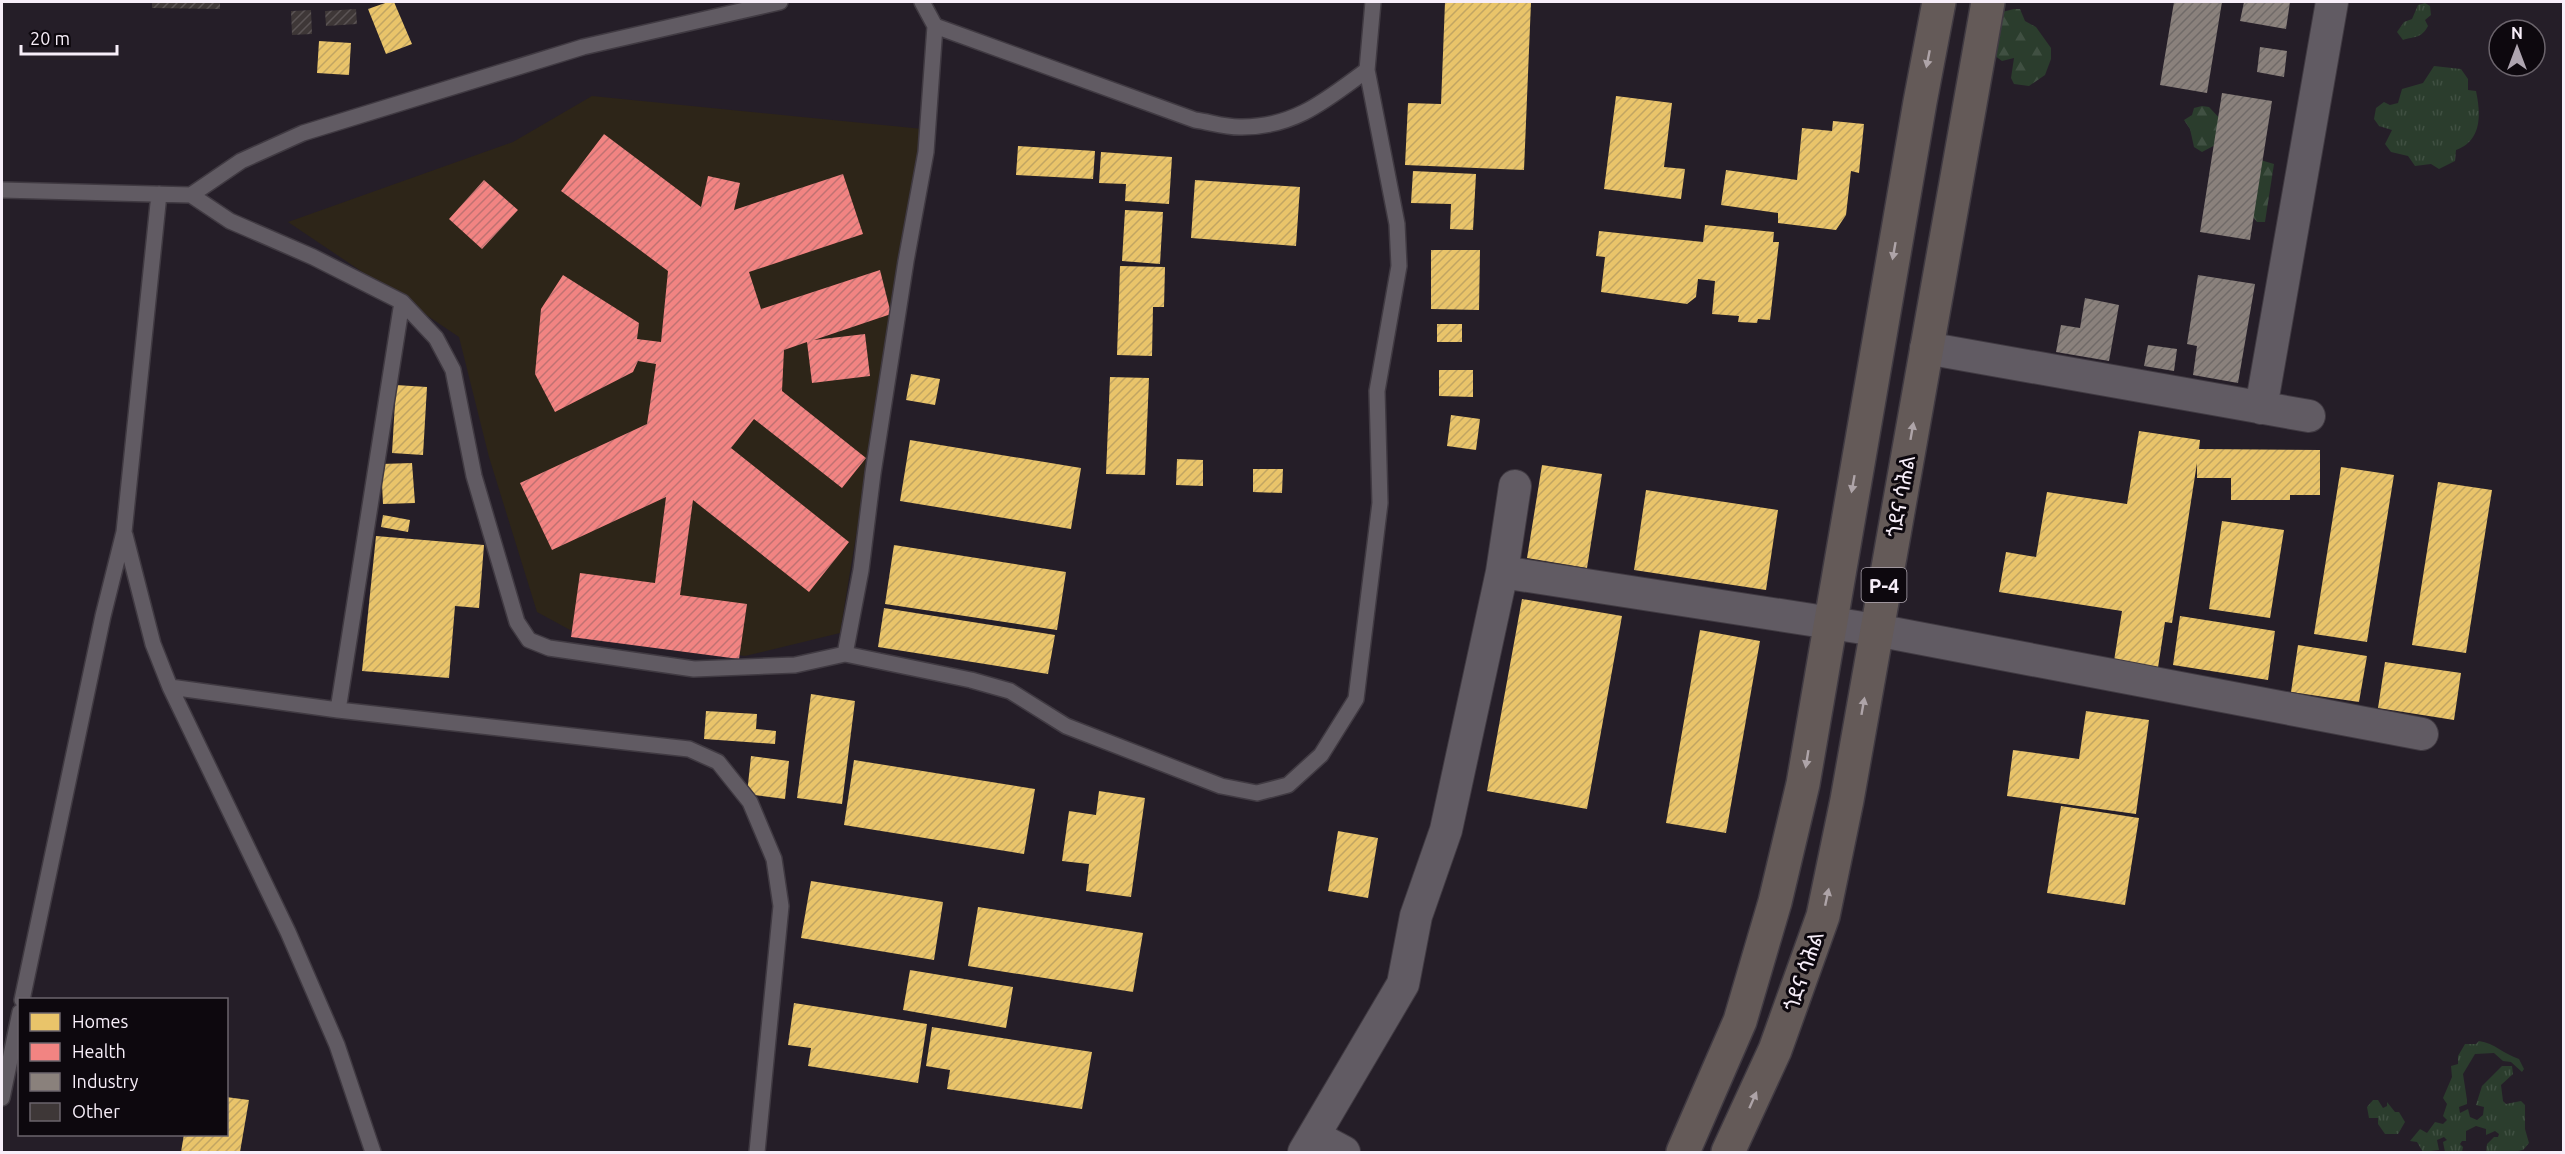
<svg xmlns="http://www.w3.org/2000/svg" width="2565" height="1154" font-family="Ubuntu,'Noto Sans Ethiopic',sans-serif">
<style>
.medical{fill:#2d2518}
.grass{fill:url(#grass-tufts)}
.forest{fill:url(#forest-firs)}
.homes{fill:url(#homes-hatch)}
.health{fill:url(#health-hatch)}
.industry{fill:url(#industry-hatch)}
.building{fill:url(#building-hatch)}
.lines{fill:none;stroke-linecap:round;stroke-linejoin:round}
.service-casing{stroke:#403a42;stroke-width:18}
.minor-casing{stroke:#403a42;stroke-width:34}
.trunk-casing{stroke:#403a42;stroke-width:36}
.service{stroke:#615b63;stroke-width:15}
.minor{stroke:#615b63;stroke-width:32}
.trunk{stroke:#645a58;stroke-width:33}
.oneway{fill:#aea4a8}
.labels{text-anchor:middle;dominant-baseline:central;stroke-width:6;stroke-linejoin:round;paint-order:stroke}
.shield{fill:#0d080e;stroke:#b1a9b2;stroke-width:1.5}
.shield-label{font-size:20px;font-weight:bold;fill:#f7eef9}
.street-label{font-size:21px;fill:#f7eef9;stroke:#0d080e}
</style>
<defs>
<pattern id="grass-tufts" width="24" height="20" patternUnits="userSpaceOnUse" patternTransform="scale(1.5)"><rect width="24" height="20" fill="#2b3d2d"/><path d="M3 7l-1-3M5 7V3M7 7l1-3M15 17l-1-3M17 17v-4M19 17l1-3" fill="none" stroke="#405042"/></pattern>
<pattern id="forest-firs" width="22" height="20" patternUnits="userSpaceOnUse" patternTransform="scale(1.5)"><rect width="22" height="20" fill="#2b3d2d"/><path d="M5 1l3.5 6h-7zM16 11l3.5 6h-7z" fill="#405042"/></pattern>
<pattern id="homes-hatch" width="6" height="6" patternUnits="userSpaceOnUse" patternTransform="scale(1.5)"><rect width="6" height="6" fill="#e9c46a"/><path d="M-1 1l2-2M0 6l6-6M5 7l2-2" fill="none" stroke="#c1a562"/></pattern>
<pattern id="health-hatch" width="6" height="6" patternUnits="userSpaceOnUse" patternTransform="scale(1.5)"><rect width="6" height="6" fill="#f28482"/><path d="M-1 1l2-2M0 6l6-6M5 7l2-2" fill="none" stroke="#c07272"/></pattern>
<pattern id="industry-hatch" width="6" height="6" patternUnits="userSpaceOnUse" patternTransform="scale(1.5)"><rect width="6" height="6" fill="#8a817c"/><path d="M-1 1l2-2M0 6l6-6M5 7l2-2" fill="none" stroke="#706a68"/></pattern>
<pattern id="building-hatch" width="6" height="6" patternUnits="userSpaceOnUse" patternTransform="scale(1.5)"><rect width="6" height="6" fill="#3e3737"/><path d="M-1 1l2-2M0 6l6-6M5 7l2-2" fill="none" stroke="#5b5455"/></pattern>
</defs>
<rect width="100%" height="100%" fill="#251e28"/>
<path class="medical" d="M 592,96 L 923,129 L 840,633 L 745,656 L 572,631 L 537,612 L 489,457 L 459,337 L 288,222 L 513,142 Z"/>
<path class="grass" d="M 2425,3 L 2430,6 L 2431,15 L 2425,20 L 2428,26 C 2421,39 2415,36 2403,40 L 2397,32 L 2404,22 L 2412,19 L 2418,5 Z
M 2434,66 L 2461,69 L 2468,79 L 2468,90 L 2476,91 C 2481,114 2482,141 2456,150 L 2455,161 L 2439,169 L 2431,164 L 2415,166 L 2408,156 L 2391,152 L 2385,144 L 2392,130 L 2379,126 L 2374,119 L 2376,108 L 2384,102 L 2390,105 L 2398,103 L 2402,89 L 2423,83 Z
M 2479,1041 C 2495,1043 2503,1054 2519,1059 L 2524,1069 L 2522,1072 L 2511,1062 L 2503,1061 L 2494,1053 L 2475,1054 L 2463,1074 L 2467,1100 L 2467,1104 L 2459,1107 L 2460,1113 L 2468,1109 L 2470,1117 L 2477,1120 L 2483,1115 L 2484,1107 L 2476,1105 L 2482,1086 L 2502,1066 L 2512,1066 L 2513,1074 L 2501,1085 L 2503,1101 L 2506,1104 L 2521,1101 L 2525,1105 L 2525,1129 L 2529,1143 L 2523,1150 L 2513,1152 L 2486,1152 L 2487,1144 L 2494,1137 L 2498,1137 L 2499,1134 L 2495,1131 L 2486,1135 L 2486,1129 L 2476,1126 L 2466,1131 L 2466,1141 L 2462,1141 L 2460,1144 L 2463,1147 L 2462,1152 L 2445,1152 L 2443,1142 L 2447,1140 L 2444,1137 L 2437,1140 L 2439,1150 L 2423,1152 L 2417,1142 L 2410,1141 L 2420,1129 L 2427,1133 L 2435,1122 L 2443,1124 L 2447,1120 L 2443,1116 L 2447,1104 L 2443,1098 L 2452,1077 L 2451,1066 L 2458,1064 L 2458,1056 L 2465,1044 L 2476,1044 Z
M 2373,1100 L 2378,1100 L 2383,1108 L 2387,1106 L 2387,1102 L 2395,1112 L 2399,1112 L 2405,1122 L 2398,1134 L 2385,1134 L 2378,1124 L 2378,1118 L 2369,1118 L 2367,1107 Z"/>
<path class="forest" d="M 2014,9 L 2020,9 L 2025,21 L 2036,27 L 2051,48 L 2051,59 L 2045,75 L 2029,86 L 2014,84 L 2011,78 L 2014,58 L 2002,61 L 1991,53 L 1998,13 Z
M 2202,106 L 2209,107 L 2225,124 L 2219,143 L 2202,152 L 2194,147 L 2190,129 L 2184,120 L 2192,115 L 2194,108 Z
M 2257,159 L 2274,164 L 2265,222 L 2257,222 L 2249,212 Z"/>
<path class="homes" d="M 388,2 L 394,2 L 412,44 L 386,54 L 368,9 Z
M 1445,2 L 1531,2 L 1524,170 L 1405,165 L 1408,103 L 1441,104 Z
M 319,41 L 351,43 L 349,75 L 317,73 Z
M 1616,96 L 1672,103 L 1664,167 L 1685,169 L 1681,199 L 1604,189 Z
M 1833,121 L 1864,124 L 1859,173 L 1851,171 L 1846,215 L 1836,230 L 1778,223 L 1778,213 L 1721,205 L 1726,170 L 1797,180 L 1802,128 L 1832,131 Z
M 1018,146 L 1095,151 L 1093,179 L 1016,175 Z
M 1101,152 L 1172,157 L 1169,204 L 1125,201 L 1126,184 L 1099,183 Z
M 1413,171 L 1476,174 L 1473,230 L 1450,229 L 1451,204 L 1411,203 Z
M 1195,180 L 1300,187 L 1296,246 L 1191,238 Z
M 1125,210 L 1163,212 L 1160,264 L 1122,261 Z
M 1705,225 L 1774,232 L 1773,242 L 1779,242 L 1770,320 L 1758,319 L 1757,323 L 1738,322 L 1739,316 L 1712,314 L 1715,281 L 1698,279 L 1696,297 L 1687,304 L 1601,292 L 1605,257 L 1596,256 L 1599,231 L 1703,242 Z
M 1431,250 L 1480,250 L 1479,310 L 1431,309 Z
M 1120,266 L 1165,267 L 1164,307 L 1153,307 L 1152,356 L 1117,355 Z
M 1437,324 L 1462,324 L 1462,342 L 1437,342 Z
M 1439,370 L 1473,370 L 1473,397 L 1439,396 Z
M 911,374 L 940,379 L 935,405 L 906,400 Z
M 1110,377 L 1149,378 L 1145,475 L 1106,474 Z
M 396,385 L 427,387 L 423,455 L 392,453 Z
M 1451,415 L 1480,419 L 1476,450 L 1447,446 Z
M 2139,431 L 2200,440 L 2199,449 L 2320,450 L 2320,495 L 2290,495 L 2290,500 L 2231,500 L 2231,478 L 2197,478 L 2197,463 L 2172,623 L 2165,622 L 2157,674 L 2113,667 L 2122,611 L 1999,592 L 2006,552 L 2036,557 L 2047,492 L 2127,504 Z
M 910,440 L 1081,468 L 1071,529 L 900,501 Z
M 1177,459 L 1203,460 L 1203,486 L 1176,485 Z
M 412,463 L 415,503 L 383,504 L 381,464 Z
M 1542,465 L 1602,474 L 1587,568 L 1527,558 Z
M 2341,467 L 2394,475 L 2367,642 L 2314,634 Z
M 1253,469 L 1283,469 L 1282,493 L 1253,492 Z
M 2438,482 L 2492,490 L 2466,653 L 2412,645 Z
M 1646,490 L 1778,510 L 1766,590 L 1634,570 Z
M 383,515 L 410,520 L 408,532 L 381,527 Z
M 2222,521 L 2284,530 L 2270,618 L 2209,609 Z
M 376,536 L 484,545 L 479,608 L 455,606 L 449,678 L 362,671 Z
M 894,545 L 1066,572 L 1057,630 L 885,604 Z
M 1522,599 L 1622,616 L 1587,809 L 1487,791 Z
M 884,608 L 1055,635 L 1048,674 L 878,647 Z
M 2180,616 L 2275,631 L 2268,680 L 2173,665 Z
M 1700,630 L 1760,641 L 1726,833 L 1666,823 Z
M 2298,645 L 2367,656 L 2359,702 L 2291,692 Z
M 2385,662 L 2461,673 L 2454,720 L 2378,708 Z
M 811,694 L 855,701 L 842,804 L 797,798 Z
M 706,711 L 757,714 L 756,729 L 776,731 L 775,744 L 704,739 Z
M 2086,711 L 2149,720 L 2136,814 L 2007,796 L 2013,750 L 2079,759 Z
M 751,756 L 789,761 L 785,799 L 747,794 Z
M 854,760 L 1035,789 L 1024,854 L 844,825 Z
M 1099,791 L 1145,798 L 1131,897 L 1086,891 L 1089,864 L 1062,861 L 1069,811 L 1096,815 Z
M 2061,806 L 2139,818 L 2125,905 L 2047,893 Z
M 1338,831 L 1378,838 L 1368,898 L 1328,891 Z
M 811,881 L 943,902 L 934,960 L 801,938 Z
M 978,907 L 1143,933 L 1133,992 L 968,966 Z
M 910,970 L 1013,987 L 1006,1028 L 903,1010 Z
M 794,1003 L 927,1024 L 918,1083 L 808,1066 L 811,1048 L 788,1045 Z
M 932,1027 L 1092,1052 L 1082,1109 L 947,1089 L 950,1070 L 926,1066 Z
M 226,1097 L 249,1100 L 240,1152 L 181,1152 L 184,1134 L 226,1134 Z"/>
<path class="health" d="M 604,134 L 701,207 L 708,176 L 740,183 L 734,210 L 843,174 L 863,234 L 749,272 L 761,309 L 880,270 L 891,314 L 814,340 L 865,334 L 870,376 L 812,383 L 807,342 L 784,350 L 782,391 L 866,458 L 842,488 L 754,419 L 731,448 L 849,542 L 809,592 L 693,500 L 680,595 L 747,604 L 739,659 L 571,637 L 580,573 L 655,583 L 666,497 L 552,550 L 520,483 L 647,424 L 656,364 L 638,361 L 633,372 L 555,412 L 535,374 L 541,309 L 563,275 L 639,323 L 637,339 L 661,342 L 668,271 L 561,191 Z
M 484,180 L 518,210 L 482,249 L 449,219 Z"/>
<path class="industry" d="M 2174,2 L 2222,2 L 2207,93 L 2160,85 Z
M 2244,2 L 2290,2 L 2286,29 L 2240,21 Z
M 2260,47 L 2287,51 L 2284,77 L 2257,72 Z
M 2222,93 L 2272,101 L 2250,240 L 2200,232 Z
M 2198,275 L 2255,284 L 2238,383 L 2193,375 L 2197,346 L 2187,344 Z
M 2085,298 L 2119,305 L 2109,361 L 2056,352 L 2061,325 L 2080,328 Z
M 2148,345 L 2177,349 L 2174,371 L 2144,366 Z"/>
<path class="building" d="M 152,2 L 220,2 L 220,9 L 152,8 Z
M 356,9 L 357,24 L 326,26 L 325,11 Z
M 311,10 L 312,34 L 292,35 L 291,11 Z"/>
<g class="lines">
<defs>
<path id="service" d="M 780,2 L 583,47 L 303,133 L 241,161 L 191,195 L 230,221 L 313,257 L 402,302 L 436,338 L 453,370 L 474,476 L 517,622 L 529,640 L 549,648 L 694,669 L 795,665 L 845,654 L 861,570 L 873,473 L 906,261 L 926,152 L 935,26 L 1195,120 C 1210,122 1227,128 1242,127 C 1295,127 1326,100 1367,70
M 922,2 L 935,26
M 2,190 L 191,195
M 125,535 L 153,644 L 170,687 L 288,932 L 337,1045 L 373,1152
M 845,654 L 971,680 L 1010,691 L 1066,726 L 1221,786 L 1257,793 L 1288,785 L 1321,755 L 1356,699 L 1380,503 L 1377,391 L 1399,266 L 1397,224 L 1367,70 L 1373,2
M 170,687 L 338,710 L 689,749 L 718,762 L 750,802 L 774,859 L 781,906 L 757,1152
M 338,710 L 402,302
M 22,1000 L 103,616 L 124,532 L 159,194
M 2,1098 L 20,1012"/>
<path id="minor" d="M 1926,348 L 2309,416
M 2261,408 L 2332,2
M 1502,572 L 1876,630 L 2422,734
M 1314,1136 L 1344,1152
M 1304,1152 L 1403,984 L 1416,916 L 1446,830 L 1502,572 L 1515,486"/>
<path id="trunk" d="M 1683,1152 L 1740,1021 L 1775,902 L 1803,784 L 1920,102 L 1939,2
M 1728,1152 L 1775,1050 L 1823,916 L 1847,800 L 1988,2"/>
</defs>
<use href="#service" class="service-casing"/>
<use href="#minor" class="minor-casing"/>
<use href="#trunk" class="trunk-casing"/>
<use href="#service" class="service"/>
<use href="#minor" class="minor"/>
<use href="#trunk" class="trunk"/>
</g>
<defs><path id="oneway-solid" d="M-6-.8H1V-3.2L6.5 0L1 3.2V.8H-6Z" transform="scale(1.5)"/></defs>
<g class="oneway">
<use href="#oneway-solid" transform="translate(1928 59) rotate(101)"/>
<use href="#oneway-solid" transform="translate(1894 251) rotate(100)"/>
<use href="#oneway-solid" transform="translate(1912 431) rotate(-80)"/>
<use href="#oneway-solid" transform="translate(1853 484) rotate(100)"/>
<use href="#oneway-solid" transform="translate(1863 706) rotate(-80)"/>
<use href="#oneway-solid" transform="translate(1807 759) rotate(99)"/>
<use href="#oneway-solid" transform="translate(1827 897) rotate(-78)"/>
<use href="#oneway-solid" transform="translate(1753 1100) rotate(-66)"/>
</g>
<g class="labels">
<rect class="shield" x="1861.5" y="568" width="45" height="34" rx="4.5"/>
<g class="shield-label">
<text x="1884" y="585">P-4</text>
</g>
<g class="street-label">
<text transform="translate(1900 496) rotate(-80)">ጎደና ሳሕል</text>
<text transform="translate(1803 971) rotate(-71)">ጎደና ሳሕል</text>
</g>
</g>
<rect width="2565" height="1154" fill="none" stroke="#f7eef9" stroke-width="6"/>
<rect x="18" y="998" width="210" height="138" fill="#0d080e" stroke="#6b646c" stroke-width="1.5"/>
<rect x="30" y="1013" width="30" height="18" fill="#e9c46a" stroke="#6b646c" stroke-width="1.5"/>
<text x="72" y="1028" font-size="18" fill="#f7eef9">Homes</text>
<rect x="30" y="1043" width="30" height="18" fill="#f28482" stroke="#6b646c" stroke-width="1.5"/>
<text x="72" y="1058" font-size="18" fill="#f7eef9">Health</text>
<rect x="30" y="1073" width="30" height="18" fill="#8a817c" stroke="#6b646c" stroke-width="1.5"/>
<text x="72" y="1088" font-size="18" fill="#f7eef9">Industry</text>
<rect x="30" y="1103" width="30" height="18" fill="#3e3737" stroke="#6b646c" stroke-width="1.5"/>
<text x="72" y="1118" font-size="18" fill="#f7eef9">Other</text>
<g transform="translate(2517 48)"><circle r="28" fill="#0d080e" stroke="#6b646c" stroke-width="1.5"/>
<path d="M0-4.5L10 22L0 15L-10 22Z" fill="#aea5b0"/>
<text y="-9" font-size="16" font-weight="bold" text-anchor="middle" fill="#f7eef9">N</text>
</g>
<path d="M21 45v9h96v-9" fill="none" stroke="#f7eef9" stroke-width="3"/>
<text x="30" y="45" font-size="18" fill="#f7eef9" stroke="#0d080e" stroke-width="4.5" paint-order="stroke">20 m</text>
</svg>
